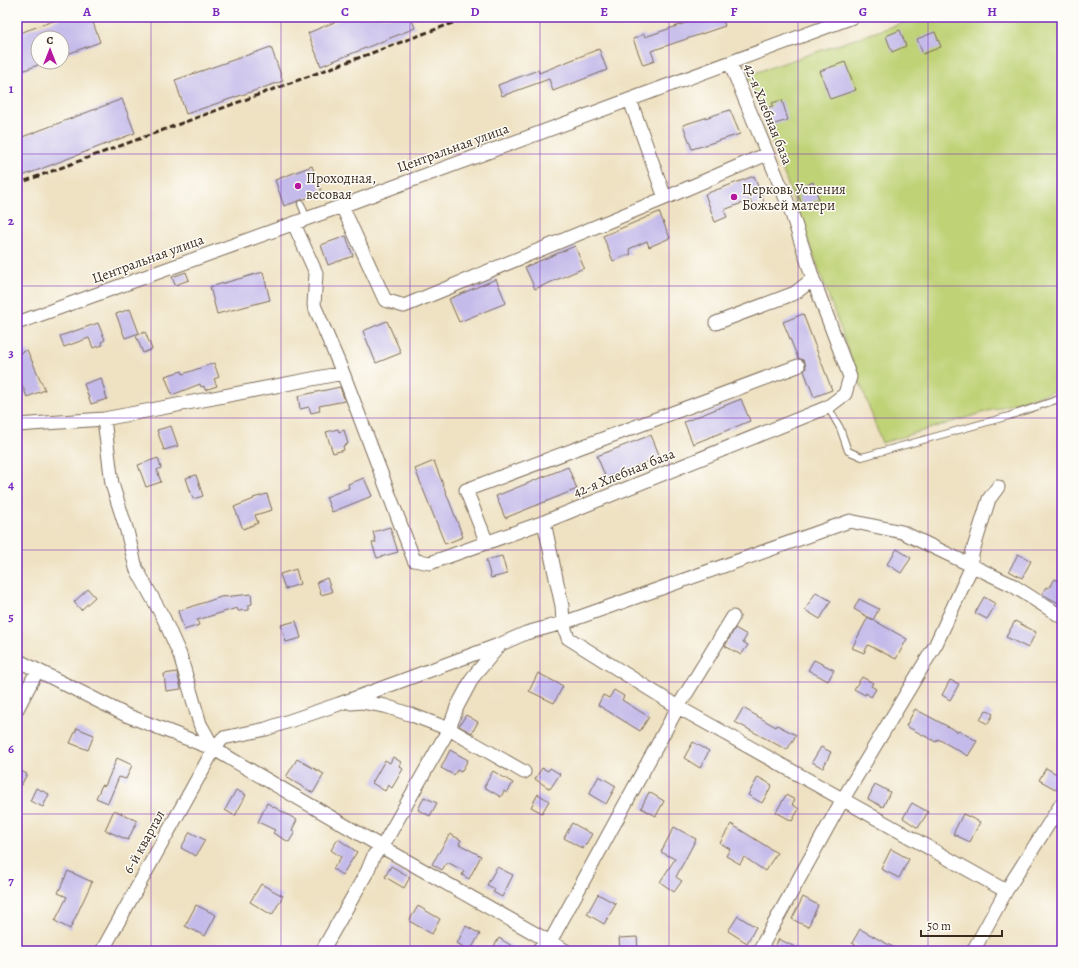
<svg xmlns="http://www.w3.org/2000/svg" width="1079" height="968" font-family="Alegreya,serif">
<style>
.green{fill:#bfd276;stroke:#7d7e4a}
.building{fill:#c5bbea}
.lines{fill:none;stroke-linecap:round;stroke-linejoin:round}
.lane-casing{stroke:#7a6a58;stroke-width:8}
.street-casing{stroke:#7a6a58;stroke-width:15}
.lane{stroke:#fff;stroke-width:6}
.street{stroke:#fff;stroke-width:13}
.rail{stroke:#3b2a1e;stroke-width:3;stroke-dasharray:6 3;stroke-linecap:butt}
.grid{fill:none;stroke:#7b2cbf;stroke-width:1;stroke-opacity:0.55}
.poi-dot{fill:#b5179e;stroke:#fdfcf7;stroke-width:1.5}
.labels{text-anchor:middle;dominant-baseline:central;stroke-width:3;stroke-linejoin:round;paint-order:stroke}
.street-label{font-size:14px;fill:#3b2a1e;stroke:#fdfcf7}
.poi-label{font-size:14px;fill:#3b2a1e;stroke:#fdfcf7;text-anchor:start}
.neatline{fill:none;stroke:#7b2cbf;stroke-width:1.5}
.grid-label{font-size:13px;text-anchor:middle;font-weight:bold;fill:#7b2cbf}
</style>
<rect width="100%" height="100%" fill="#fdfcf7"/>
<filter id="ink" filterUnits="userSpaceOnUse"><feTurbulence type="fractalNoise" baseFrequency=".025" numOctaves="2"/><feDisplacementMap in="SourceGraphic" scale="8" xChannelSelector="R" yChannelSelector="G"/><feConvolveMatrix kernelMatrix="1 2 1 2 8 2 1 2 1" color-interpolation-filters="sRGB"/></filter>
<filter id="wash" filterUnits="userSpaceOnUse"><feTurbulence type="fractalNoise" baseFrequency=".012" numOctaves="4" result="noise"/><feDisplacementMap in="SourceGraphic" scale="16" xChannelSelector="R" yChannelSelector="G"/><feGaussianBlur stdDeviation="0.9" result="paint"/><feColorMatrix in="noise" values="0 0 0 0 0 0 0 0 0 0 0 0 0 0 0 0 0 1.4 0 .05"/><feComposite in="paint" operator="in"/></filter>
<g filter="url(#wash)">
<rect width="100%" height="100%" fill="#efe2c3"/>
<path class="green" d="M 920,17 L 1062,17 L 1062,389 L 882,443 L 748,75 Z"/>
<g id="blocks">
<path class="building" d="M 64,17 L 91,17 L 100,42 L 62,56 L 62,38 L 38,38 L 38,65 L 17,73 L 17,34 Z
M 347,17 L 411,17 L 415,28 L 321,66 L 308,33 Z
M 703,17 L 722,17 L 725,26 L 651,51 L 655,61 L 643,65 L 633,39 L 644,34 L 645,37 Z
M 900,30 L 906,46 L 892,52 L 886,36 Z
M 935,32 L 941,47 L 923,54 L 917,39 Z
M 271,47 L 283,81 L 186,114 L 175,80 Z
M 599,49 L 607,70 L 553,91 L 549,79 L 502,96 L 498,85 L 538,70 L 539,73 Z
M 845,62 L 856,90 L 830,99 L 820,71 Z
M 122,99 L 135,133 L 17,178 L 17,139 Z
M 782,100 L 788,120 L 768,126 L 766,116 L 768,115 L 766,108 L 773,106 L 772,103 Z
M 730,110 L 740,134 L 692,149 L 683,125 Z
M 312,166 L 322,193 L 284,206 L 275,180 Z
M 754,176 L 764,202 L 753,206 L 750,200 L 724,210 L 727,217 L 715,222 L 705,194 Z
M 813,182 L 819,199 L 802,205 L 796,189 Z
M 659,212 L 670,238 L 649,247 L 647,241 L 629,249 L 631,254 L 613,261 L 603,236 Z
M 346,236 L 353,256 L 328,265 L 321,245 Z
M 575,246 L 584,268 L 535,289 L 525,267 Z
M 186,272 L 189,280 L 175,285 L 172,277 Z
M 263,272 L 270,300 L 217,314 L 210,287 Z
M 496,279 L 506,303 L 459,322 L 449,299 Z
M 130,309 L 139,333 L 125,338 L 116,314 Z
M 803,314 L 832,390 L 814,397 L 804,371 L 806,368 L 805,363 L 803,360 L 798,358 L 783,322 Z
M 387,321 L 401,353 L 376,363 L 363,331 Z
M 98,323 L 105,340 L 101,342 L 103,345 L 93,348 L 89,338 L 64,347 L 60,336 Z
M 145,332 L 152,349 L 143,353 L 136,336 Z
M 27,350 L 45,390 L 27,397 L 17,373 L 17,354 Z
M 214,363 L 219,377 L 214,379 L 217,386 L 205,390 L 204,386 L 201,387 L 200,384 L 172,395 L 165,376 L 182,371 L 183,374 Z
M 101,378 L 107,399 L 91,404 L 84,384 Z
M 340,387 L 345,401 L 319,406 L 320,411 L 311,413 L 309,407 L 300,409 L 298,396 Z
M 741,399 L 750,421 L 693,444 L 684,422 Z
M 171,426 L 178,446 L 164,450 L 157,430 Z
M 338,429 L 339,432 L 344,430 L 348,444 L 343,446 L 344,450 L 333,453 L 326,432 Z
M 651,435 L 660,457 L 606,478 L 597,456 Z
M 158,458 L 161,468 L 157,470 L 161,482 L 146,487 L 138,465 Z
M 434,461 L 463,537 L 445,544 L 415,469 Z
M 568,467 L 577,489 L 505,518 L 496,496 Z
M 196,475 L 203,496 L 193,499 L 186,478 Z
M 364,478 L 372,496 L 332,512 L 326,497 L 349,488 L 348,484 Z
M 267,494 L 272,510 L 255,515 L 258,523 L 243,529 L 234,507 L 254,499 L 253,498 Z
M 390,527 L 398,552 L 377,558 L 372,543 L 376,542 L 373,532 Z
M 897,549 L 911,558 L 901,573 L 887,564 Z
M 1018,554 L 1031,561 L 1022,578 L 1009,571 Z
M 502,556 L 507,574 L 491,578 L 486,560 Z
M 296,569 L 300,584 L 285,589 L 280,574 Z
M 327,578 L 332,592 L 321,595 L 317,582 Z
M 1055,579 L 1062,583 L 1062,605 L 1042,594 L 1046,587 L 1049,588 Z
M 88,589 L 95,597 L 81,610 L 74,602 Z
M 816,592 L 831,601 L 820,619 L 805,610 Z
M 251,594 L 252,604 L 249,605 L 249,610 L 238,611 L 237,608 L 197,620 L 199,625 L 184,630 L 178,611 L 224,596 L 224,597 Z
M 984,597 L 996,604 L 987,619 L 975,613 Z
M 859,599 L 879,609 L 873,620 L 854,609 Z
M 868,617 L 907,639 L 896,659 L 868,645 L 864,653 L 852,648 Z
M 296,621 L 301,638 L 286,642 L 281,625 Z
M 1015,621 L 1036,632 L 1028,648 L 1006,637 Z
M 735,628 L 747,635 L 743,642 L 748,645 L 741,655 L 725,646 Z
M 814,660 L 834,670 L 828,681 L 808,670 Z
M 177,672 L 181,689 L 166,691 L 164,674 Z
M 538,673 L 563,686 L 554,703 L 529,691 Z
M 862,677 L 873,683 L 871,686 L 876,689 L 871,697 L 866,693 L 865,695 L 854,689 Z
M 950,680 L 959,684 L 950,700 L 942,695 Z
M 614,690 L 624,696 L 622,700 L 649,717 L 640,731 L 598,705 L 603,695 L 609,698 Z
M 743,708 L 776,727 L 777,725 L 796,735 L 787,750 L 735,722 Z
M 915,709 L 958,732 L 959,731 L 977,741 L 968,756 L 938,739 L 936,742 L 906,726 Z
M 986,710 L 993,714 L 988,724 L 980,720 Z
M 466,715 L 478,722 L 472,733 L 459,726 Z
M 77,728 L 94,735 L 88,750 L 70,743 Z
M 693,742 L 709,751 L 700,768 L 684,758 Z
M 821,747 L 831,752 L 823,768 L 812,762 Z
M 450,750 L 468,760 L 461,772 L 457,770 L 454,775 L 441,768 Z
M 393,757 L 401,762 L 399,766 L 403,769 L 392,788 L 388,785 L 385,791 L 372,783 L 385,760 L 390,763 Z
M 117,758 L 132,765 L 126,779 L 119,777 L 108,803 L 96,798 L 102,785 L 105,786 Z
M 297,759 L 324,774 L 313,793 L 286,777 Z
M 542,768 L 548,771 L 550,768 L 560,774 L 550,789 L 535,779 Z
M 1046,768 L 1062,777 L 1062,781 L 1057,790 L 1039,780 Z
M 17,769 L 27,774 L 17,793 Z
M 493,771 L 513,783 L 507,793 L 504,791 L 501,797 L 484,787 Z
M 599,776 L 616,786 L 606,804 L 589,794 Z
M 758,777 L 772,785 L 762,803 L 748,795 Z
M 875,784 L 890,792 L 883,807 L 868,799 Z
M 36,788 L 49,794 L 43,807 L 30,801 Z
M 236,790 L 246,795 L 235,816 L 225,810 Z
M 649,792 L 664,801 L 656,816 L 641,808 Z
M 538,794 L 549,801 L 542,813 L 531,807 Z
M 786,795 L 795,800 L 792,804 L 799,809 L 792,821 L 776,812 Z
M 424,797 L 437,803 L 430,816 L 418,810 Z
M 267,803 L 297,820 L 292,830 L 295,832 L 289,842 L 273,833 L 275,830 L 258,822 Z
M 912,803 L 928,812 L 918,828 L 903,818 Z
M 114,810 L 137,821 L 128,840 L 105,830 Z
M 963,814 L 980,822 L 970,842 L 953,834 Z
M 572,823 L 592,834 L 583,849 L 564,838 Z
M 731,824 L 777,853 L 765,871 L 744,857 L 740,864 L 726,856 L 730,849 L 720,843 Z
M 674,827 L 696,839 L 676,877 L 682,881 L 674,892 L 660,882 L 675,859 L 661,852 Z
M 190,832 L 205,840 L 196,856 L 181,848 Z
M 450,834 L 461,840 L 459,844 L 481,856 L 469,879 L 462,875 L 464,871 L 447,862 L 442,870 L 432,864 Z
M 338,839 L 357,852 L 342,875 L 333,869 L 341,857 L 331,850 Z
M 891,849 L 909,859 L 899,878 L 881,869 Z
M 391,866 L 410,877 L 404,888 L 385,877 Z
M 497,867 L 513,875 L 502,897 L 493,892 L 495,889 L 487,885 Z
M 68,871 L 92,882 L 70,929 L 55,921 L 67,897 L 58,893 Z
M 261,884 L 283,896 L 272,915 L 250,902 Z
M 598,894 L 616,904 L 604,924 L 587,914 Z
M 803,897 L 818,905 L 808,927 L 792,919 Z
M 196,905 L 216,915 L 205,936 L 185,926 Z
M 418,906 L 440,919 L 432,934 L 409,921 Z
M 738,916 L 756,927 L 747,943 L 728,931 Z
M 466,926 L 480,934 L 470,951 L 457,943 Z
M 860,929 L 900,951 L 867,951 L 852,943 Z
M 637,937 L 638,951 L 620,951 L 619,938 Z
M 499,938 L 520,951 L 491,951 Z
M 779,939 L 803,951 L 773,951 Z"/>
</g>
</g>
<g filter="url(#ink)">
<use href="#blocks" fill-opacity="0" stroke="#7a6a58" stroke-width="1"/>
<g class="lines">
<defs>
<path id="lane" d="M 301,204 L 307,219
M 828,407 L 840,428 L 848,451 L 862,457 L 1009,416 L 1062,398"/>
<path id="street" d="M 630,100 L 665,198
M 342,206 L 385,300 L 404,306 L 665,198 L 767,154
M 294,224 L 316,273 L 314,305 L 343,373 L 414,560 L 430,563 L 544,522 L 828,407 L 845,394 L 850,377 L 813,279 L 791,211 L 730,63
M 17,323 L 342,206 L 853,17
M 716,323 L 795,293 L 813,279
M 104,419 L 112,484 L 127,531 L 136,568 L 164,619 L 180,655 L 200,724 L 214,749
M 17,425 L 104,419 L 343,373
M 544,522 L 562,606 L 563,623 L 568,638 L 678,707 L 1006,891
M 487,543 L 466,490 L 798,366
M 17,660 L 126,715 L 214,749 L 382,847 L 566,951
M 351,703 L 362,702 L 385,706 L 412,715 L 449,729 L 524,772
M 17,709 L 37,671
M 102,951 L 214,749 L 223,738 L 266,729 L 339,704 L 501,644 L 526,633 L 563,623 L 850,521 L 902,532 L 1012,585 L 1062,617
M 322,951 L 367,872 L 374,855 L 382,847 L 449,729 L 457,707 L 473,677 L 499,646
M 538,951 L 540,948 L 550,942 L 678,707 L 733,617
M 759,951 L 843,799 L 936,644 L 972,566 L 972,554 L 989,499 L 998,487
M 973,951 L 1006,891 L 1062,803"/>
</defs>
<use href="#lane" class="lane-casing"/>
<use href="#street" class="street-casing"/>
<use href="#lane" class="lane"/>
<use href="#street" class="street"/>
<path class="rail" d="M 17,184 L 469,17"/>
</g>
</g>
<path class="grid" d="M 151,17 L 151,951M 281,17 L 281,951M 410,17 L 410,951M 540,17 L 540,951M 669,17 L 669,951M 798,17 L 798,951M 928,17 L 928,951M 17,154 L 1062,154M 17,286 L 1062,286M 17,418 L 1062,418M 17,550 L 1062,550M 17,682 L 1062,682M 17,814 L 1062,814"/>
<g class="poi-dot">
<circle cx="298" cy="186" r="4"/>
<circle cx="734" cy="197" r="4"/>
</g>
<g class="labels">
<g class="street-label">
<text transform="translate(768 114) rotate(68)">42-я Хлебная база</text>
<text transform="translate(453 148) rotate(-20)">Центральная улица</text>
<text transform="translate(148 259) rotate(-20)">Центральная улица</text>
<text transform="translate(624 473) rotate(-22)">42-я Хлебная база</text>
<text transform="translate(144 842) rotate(-61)">6-й квартал</text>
</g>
<g class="poi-label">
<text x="306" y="178">Проходная,<tspan x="306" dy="16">весовая</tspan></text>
<text x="742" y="189">Церковь Успения<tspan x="742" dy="16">Божьей матери</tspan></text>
</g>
</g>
<rect width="1079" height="968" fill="none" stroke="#fdfcf7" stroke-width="44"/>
<g transform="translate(50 50)"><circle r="19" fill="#fdfcf7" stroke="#afa8a0"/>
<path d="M0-3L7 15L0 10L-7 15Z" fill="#b5179e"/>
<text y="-6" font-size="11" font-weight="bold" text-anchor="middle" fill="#3b2a1e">С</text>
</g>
<path d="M921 930v6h81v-6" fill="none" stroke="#3b2a1e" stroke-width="2"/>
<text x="927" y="930" font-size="12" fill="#3b2a1e" stroke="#fdfcf7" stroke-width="3" paint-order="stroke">50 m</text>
<rect x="22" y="22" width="1035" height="924" class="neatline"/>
<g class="grid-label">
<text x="87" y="16">A</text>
<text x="216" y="16">B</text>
<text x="345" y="16">C</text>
<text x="475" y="16">D</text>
<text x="604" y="16">E</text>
<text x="734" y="16">F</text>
<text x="863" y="16">G</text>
<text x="992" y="16">H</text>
<text x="11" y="93">1</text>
<text x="11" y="225">2</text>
<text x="11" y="357">3</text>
<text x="11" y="489">4</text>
<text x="11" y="621">5</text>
<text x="11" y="753">6</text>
<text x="11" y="885">7</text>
</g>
</svg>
